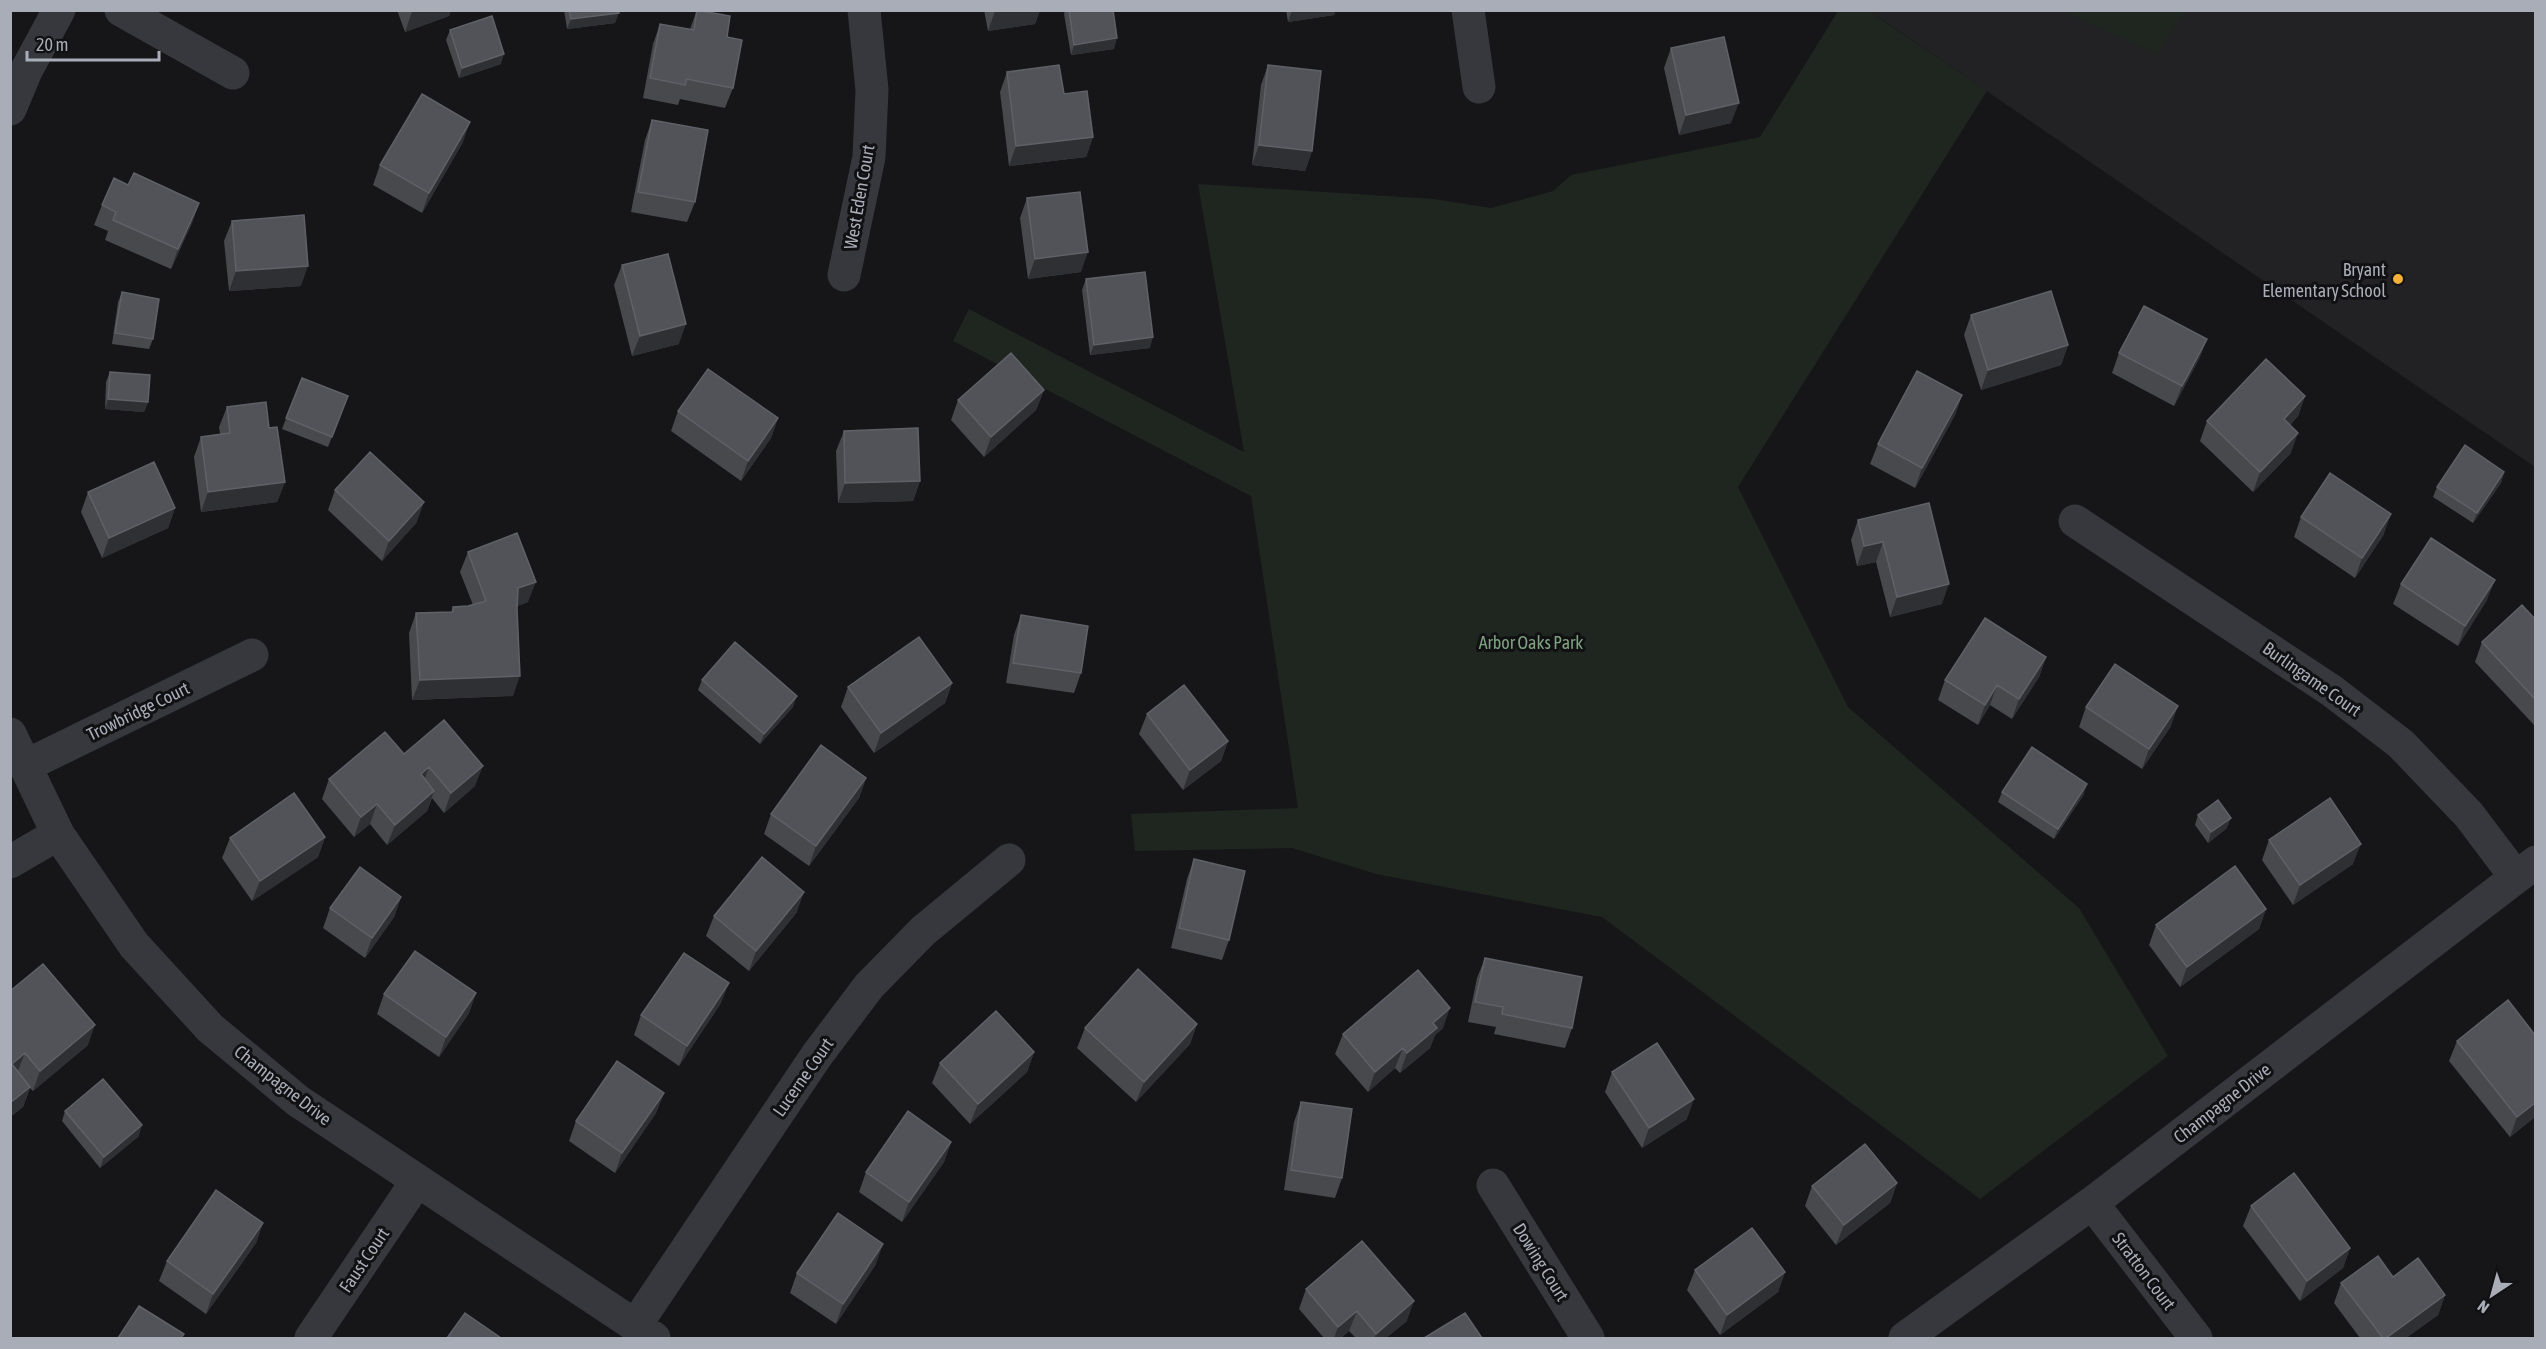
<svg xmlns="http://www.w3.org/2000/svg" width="2546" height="1349" font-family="'Asap Condensed',sans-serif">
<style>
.built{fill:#222225}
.green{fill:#1e261f}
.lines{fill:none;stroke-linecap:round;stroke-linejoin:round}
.minor{stroke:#37383d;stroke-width:33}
.wall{fill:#47494d}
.shaded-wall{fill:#2f3033}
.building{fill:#525359;stroke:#5f6168;stroke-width:1.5}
.poi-dot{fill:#f2b134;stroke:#111113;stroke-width:2}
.labels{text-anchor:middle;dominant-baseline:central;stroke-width:6;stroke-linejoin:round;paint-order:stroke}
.street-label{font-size:18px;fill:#a8adb8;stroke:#111113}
.poi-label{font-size:18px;fill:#a8adb8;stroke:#111113;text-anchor:end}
.park-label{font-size:18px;fill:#7fa381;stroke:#111113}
</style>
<rect width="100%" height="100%" fill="#161618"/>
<path class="built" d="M 1869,11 L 2535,11 L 2535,467 L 1899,31 Z"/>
<path class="green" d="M 1838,11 L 1869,11 L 1987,91 L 1738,487 L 1848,707 L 2079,908 L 2168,1056 L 1980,1199 L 1602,917 L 1376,874 L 1292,848 L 1135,851 L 1131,814 L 1298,808 L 1251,496 L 953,341 L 969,309 L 1244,452 L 1198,184 L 1434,199 L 1491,208 L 1553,191 L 1571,175 L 1760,137 Z
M 2063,11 L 2184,10 L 2184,11 L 2158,55 Z"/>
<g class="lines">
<path class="minor" d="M 121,10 L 233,73
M 1468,10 L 1479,87
M 10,109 L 26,71 L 59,10
M 844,275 L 869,157 L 872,90 L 864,10
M 2075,521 L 2332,691 L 2401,744 L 2469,815 L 2515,876
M 10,734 L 58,834 L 134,945 L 210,1028 L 298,1101 L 654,1338
M 25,766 L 252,655
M 10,862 L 58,834
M 1493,1185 L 1588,1338
M 2092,1203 L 2196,1338
M 635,1326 L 817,1055 L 869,986 L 923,931 L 1009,860
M 311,1338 L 417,1181
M 1905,1338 L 2092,1203 L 2536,862"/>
</g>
<path class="wall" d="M 397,10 L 451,10 L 449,16 L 405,32 Z
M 564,10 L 619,10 L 615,23 L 567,29 Z
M 697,10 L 727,37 L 733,88 L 725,108 L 680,99 L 678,105 L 643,98 L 653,44 L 660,24 L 690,29 Z
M 984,10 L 1040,10 L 1035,24 L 988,31 Z
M 1065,10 L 1113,10 L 1114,49 L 1071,55 L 1064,14 Z
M 1286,10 L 1336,10 L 1334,15 L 1288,22 Z
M 450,30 L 501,64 L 459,78 L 446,40 Z
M 1671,48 L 1731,123 L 1679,135 L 1664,68 Z
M 1268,65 L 1312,151 L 1305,171 L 1252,165 L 1261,85 Z
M 1007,72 L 1064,94 L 1093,137 L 1086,157 L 1009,166 L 1000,92 Z
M 652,120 L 695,202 L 687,222 L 631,212 L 645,140 Z
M 463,142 L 422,213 L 373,185 L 380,165 Z
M 128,185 L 199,203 L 192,223 L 171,269 L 105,240 L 108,231 L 94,225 L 102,205 Z
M 1027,198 L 1081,272 L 1028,279 L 1020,218 Z
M 232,221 L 301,286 L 229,291 L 224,241 Z
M 622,265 L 679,344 L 632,356 L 614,285 Z
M 1086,279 L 1150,348 L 1090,355 L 1082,290 Z
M 122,292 L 153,339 L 149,349 L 112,344 L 118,302 Z
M 1971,315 L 2068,345 L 2061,365 L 1981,390 L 1964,335 Z
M 2207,339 L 2199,359 L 2174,406 L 2112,373 L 2119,353 Z
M 110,372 L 148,402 L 144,412 L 105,409 L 106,382 Z
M 302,378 L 348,396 L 328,447 L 282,429 Z
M 1044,390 L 1036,410 L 984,457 L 951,420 L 958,400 Z
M 1962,395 L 1955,415 L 1915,488 L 1870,464 L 1878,444 Z
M 2305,396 L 2298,416 L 2290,425 L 2291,453 L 2253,492 L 2200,441 L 2207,421 Z
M 227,407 L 269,428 L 285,482 L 277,502 L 201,512 L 194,457 L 201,437 L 220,434 L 219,427 Z
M 678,411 L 778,418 L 771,438 L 741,481 L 671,431 Z
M 844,431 L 920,481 L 913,501 L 838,503 L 836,451 Z
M 2504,472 L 2501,483 L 2473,523 L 2433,497 L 2437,487 Z
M 335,490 L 417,522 L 382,561 L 328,510 Z
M 88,492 L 175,508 L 168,528 L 102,558 L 81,512 Z
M 1929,503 L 1942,604 L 1890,617 L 1876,562 L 1857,566 L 1851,540 L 1858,520 Z
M 2301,517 L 2384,534 L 2355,578 L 2294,537 Z
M 468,552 L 528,602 L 517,606 L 513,696 L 412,700 L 409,633 L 416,613 L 451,612 L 453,607 L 468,606 L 473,605 L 460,572 Z
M 2401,584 L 2487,600 L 2458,646 L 2393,604 Z
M 1021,615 L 1081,673 L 1074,693 L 1006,683 L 1014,635 Z
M 2535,619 L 2535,726 L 2475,662 L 2482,642 Z
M 2046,657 L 2039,677 L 2012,719 L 1990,705 L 1978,725 L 1938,700 L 1945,680 Z
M 702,680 L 793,707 L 760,744 L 698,690 Z
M 952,683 L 945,703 L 874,753 L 841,707 L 848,687 Z
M 2086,707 L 2171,726 L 2142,769 L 2079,727 Z
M 1147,714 L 1228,741 L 1221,761 L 1183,790 L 1139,734 Z
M 404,754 L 475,786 L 444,813 L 432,798 L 427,811 L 387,845 L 370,824 L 354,837 L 322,799 L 329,779 Z
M 866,778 L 859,798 L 809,866 L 764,834 L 771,814 Z
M 2002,792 L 2084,794 L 2054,839 L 1998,802 Z
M 2198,815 L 2227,828 L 2208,843 L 2195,825 Z
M 325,837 L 318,857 L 252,901 L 222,858 L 230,838 Z
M 2269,840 L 2353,864 L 2293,905 L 2262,860 Z
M 1194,859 L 1229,940 L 1222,960 L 1171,948 L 1187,879 Z
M 401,897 L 394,917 L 365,958 L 323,928 L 330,908 Z
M 2266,909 L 2259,929 L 2180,987 L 2149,945 L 2156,925 Z
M 797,912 L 749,971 L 706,936 L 714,916 Z
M 1485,958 L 1572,1028 L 1565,1048 L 1494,1034 L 1496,1027 L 1468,1022 L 1477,978 Z
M 10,991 L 88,1045 L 33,1091 L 30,1088 L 23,1107 L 10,1117 Z
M 476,993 L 469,1013 L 439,1057 L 377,1014 L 384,994 Z
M 721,1003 L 679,1066 L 634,1035 L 641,1015 Z
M 1197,1024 L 1190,1044 L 1136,1102 L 1077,1048 L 1085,1028 Z
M 1443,1028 L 1435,1035 L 1430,1048 L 1400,1073 L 1395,1068 L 1368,1092 L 1335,1054 L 1343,1034 Z
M 2457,1041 L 2535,1117 L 2510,1137 L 2449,1061 Z
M 1034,1052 L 1027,1072 L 970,1124 L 932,1083 L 940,1063 Z
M 1612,1072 L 1687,1119 L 1642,1148 L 1605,1092 Z
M 664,1093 L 656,1113 L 615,1173 L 569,1141 L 576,1121 Z
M 1301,1102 L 1342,1178 L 1335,1198 L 1284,1190 L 1294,1122 Z
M 65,1111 L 139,1136 L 100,1168 L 62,1121 Z
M 951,1142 L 944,1162 L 902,1222 L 859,1192 L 866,1172 Z
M 1897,1183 L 1890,1203 L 1836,1245 L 1805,1206 L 1812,1186 Z
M 2251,1206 L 2350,1248 L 2343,1268 L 2300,1301 L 2243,1226 Z
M 263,1223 L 256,1243 L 206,1314 L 159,1281 L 167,1261 Z
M 876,1264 L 836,1324 L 790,1293 L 797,1273 Z
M 1695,1270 L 1785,1272 L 1778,1292 L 1720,1335 L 1687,1290 Z
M 2341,1283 L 2445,1295 L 2438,1315 L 2406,1338 L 2360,1338 L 2334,1303 Z
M 1306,1289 L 1407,1321 L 1386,1338 L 1356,1338 L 1349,1331 L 1341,1338 L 1324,1338 L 1299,1309 Z"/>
<path class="shaded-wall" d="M 415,10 L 451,10 L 449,16 L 405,32 L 412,12 Z
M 1001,10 L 1040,10 L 1035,24 L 988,31 L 995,11 Z
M 1292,10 L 1336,10 L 1334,15 L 1288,22 Z
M 619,13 L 615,23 L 567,29 L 571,19 Z
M 1117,38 L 1114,49 L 1071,55 L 1074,45 Z
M 504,54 L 501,64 L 459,78 L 462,68 Z
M 1739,103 L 1731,123 L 1679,135 L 1686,115 Z
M 470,122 L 463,142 L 422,213 L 429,193 Z
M 1093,137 L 1086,157 L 1009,166 L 1016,146 Z
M 1259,145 L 1312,151 L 1305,171 L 1252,165 Z
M 199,203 L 192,223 L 171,269 L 178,249 Z
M 1088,252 L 1081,272 L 1028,279 L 1035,259 Z
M 308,266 L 301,286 L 229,291 L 236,271 Z
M 686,324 L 679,344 L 632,356 L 640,336 Z
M 1153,337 L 1150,348 L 1090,355 L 1094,345 Z
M 2207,339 L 2199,359 L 2174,406 L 2182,386 Z
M 2068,345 L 2061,365 L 1981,390 L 1988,370 Z
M 1044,390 L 1036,410 L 984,457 L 991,437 Z
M 1962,395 L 1955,415 L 1915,488 L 1922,468 Z
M 2305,396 L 2298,416 L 2276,439 L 2284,419 Z
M 108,399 L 148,402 L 144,412 L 105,409 Z
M 778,418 L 771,438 L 741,481 L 748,461 Z
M 2298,433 L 2291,453 L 2253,492 L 2260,472 Z
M 2504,472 L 2501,483 L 2473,523 L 2477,513 Z
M 920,481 L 913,501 L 838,503 L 845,483 Z
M 285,482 L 277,502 L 201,512 L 208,492 Z
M 424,502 L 417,522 L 382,561 L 389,541 Z
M 175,508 L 168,528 L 102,558 L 109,538 Z
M 2391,514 L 2384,534 L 2355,578 L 2362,558 Z
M 1883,542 L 1876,562 L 1857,566 L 1864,546 Z
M 2495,580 L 2487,600 L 2458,646 L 2465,626 Z
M 536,582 L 528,602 L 511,608 L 518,588 Z
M 1949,584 L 1942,604 L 1890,617 L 1897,597 Z
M 2046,657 L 2039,677 L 2012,719 L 2019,699 Z
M 520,676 L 513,696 L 412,700 L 420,680 Z
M 952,683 L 945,703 L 874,753 L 881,733 Z
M 1997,685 L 1990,705 L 1978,725 L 1985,705 Z
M 797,696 L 793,707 L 760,744 L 764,734 Z
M 2178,706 L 2171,726 L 2142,769 L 2149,749 Z
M 1228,741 L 1221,761 L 1183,790 L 1190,770 Z
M 483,766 L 475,786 L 444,813 L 451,793 Z
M 429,767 L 422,787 L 421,774 Z
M 866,778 L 859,798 L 809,866 L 816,846 Z
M 2087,784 L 2084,794 L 2054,839 L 2058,829 Z
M 434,791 L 427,811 L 387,845 L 395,825 Z
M 377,804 L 370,824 L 354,837 L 361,817 Z
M 2231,818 L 2227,828 L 2208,843 L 2211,832 Z
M 325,837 L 318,857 L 252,901 L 260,881 Z
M 2361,844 L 2353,864 L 2293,905 L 2300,885 Z
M 804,892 L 797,912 L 749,971 L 756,951 Z
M 401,897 L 394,917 L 365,958 L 372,938 Z
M 2266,909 L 2259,929 L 2180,987 L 2187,967 Z
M 729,983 L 721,1003 L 679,1066 L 687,1046 Z
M 476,993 L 469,1013 L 439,1057 L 446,1037 Z
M 1450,1008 L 1443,1028 L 1435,1035 L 1430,1048 L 1400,1073 L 1407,1053 L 1433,1023 Z
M 1197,1024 L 1190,1044 L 1136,1102 L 1144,1082 Z
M 95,1025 L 88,1045 L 33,1091 L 40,1071 Z
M 1403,1048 L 1395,1068 L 1368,1092 L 1375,1072 Z
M 1034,1052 L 1027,1072 L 970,1124 L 978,1104 Z
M 25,1053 L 17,1073 L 12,1064 Z
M 30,1087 L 23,1107 L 10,1117 L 10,1103 Z
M 664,1093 L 656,1113 L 615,1173 L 622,1153 Z
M 1694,1099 L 1687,1119 L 1642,1148 L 1649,1128 Z
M 2535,1103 L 2535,1117 L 2510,1137 L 2517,1117 Z
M 142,1125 L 139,1136 L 100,1168 L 104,1157 Z
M 951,1142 L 944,1162 L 902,1222 L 909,1202 Z
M 1897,1183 L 1890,1203 L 1836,1245 L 1844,1225 Z
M 263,1223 L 256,1243 L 206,1314 L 213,1294 Z
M 883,1244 L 876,1264 L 836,1324 L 843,1304 Z
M 2350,1248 L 2343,1268 L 2300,1301 L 2307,1281 Z
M 1785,1272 L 1778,1292 L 1720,1335 L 1727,1315 Z
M 2445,1295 L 2438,1315 L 2406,1338 L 2386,1338 Z
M 1414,1301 L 1407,1321 L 1386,1338 L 1374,1338 L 1376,1334 Z
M 1357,1311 L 1349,1331 L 1341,1338 L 1334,1338 L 1338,1327 Z"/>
<path class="building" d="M 569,10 L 619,10 L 619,13 L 571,19 Z
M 697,10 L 730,16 L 727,37 L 742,40 L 733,88 L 687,79 L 685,85 L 650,78 L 660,24 L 694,30 Z
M 1069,10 L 1113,10 L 1117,38 L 1074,45 Z
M 492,16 L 504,54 L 462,68 L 450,30 Z
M 1724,37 L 1739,103 L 1686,115 L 1671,48 Z
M 1059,65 L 1064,94 L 1087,91 L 1093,137 L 1016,146 L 1007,72 Z
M 1268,65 L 1321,71 L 1312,151 L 1259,145 Z
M 422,94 L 470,122 L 429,193 L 380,165 Z
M 652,120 L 708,130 L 695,202 L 638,192 Z
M 134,173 L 199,203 L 178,249 L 113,220 L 116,212 L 102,205 L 114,178 L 128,185 Z
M 1080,192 L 1088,252 L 1035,259 L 1027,198 Z
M 304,215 L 308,266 L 236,271 L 232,221 Z
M 668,254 L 686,324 L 640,336 L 622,265 Z
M 1145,272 L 1153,337 L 1094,345 L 1086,279 Z
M 2051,291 L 2068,345 L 1988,370 L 1971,315 Z
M 122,292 L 159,299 L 153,339 L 115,333 Z
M 2144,306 L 2207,339 L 2182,386 L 2119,353 Z
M 1011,353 L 1044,390 L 991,437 L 958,400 Z
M 2266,359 L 2305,396 L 2284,419 L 2298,433 L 2260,472 L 2207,421 Z
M 708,369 L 778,418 L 748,461 L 678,411 Z
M 1917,371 L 1962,395 L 1922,468 L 1878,444 Z
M 110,372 L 150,375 L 148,402 L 108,399 Z
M 302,378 L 348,396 L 332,437 L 286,418 Z
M 266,402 L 269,428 L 277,427 L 285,482 L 208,492 L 201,437 L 230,433 L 227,407 Z
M 918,428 L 920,481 L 845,483 L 844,431 Z
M 2465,445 L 2504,472 L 2477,513 L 2437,487 Z
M 370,452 L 424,502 L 389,541 L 335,490 Z
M 154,462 L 175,508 L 109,538 L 88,492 Z
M 2330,473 L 2391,514 L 2362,558 L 2301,517 Z
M 1929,503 L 1949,584 L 1897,597 L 1883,542 L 1864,546 L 1858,520 Z
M 517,533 L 536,582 L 518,588 L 517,609 L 520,676 L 420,680 L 416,613 L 453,612 L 453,607 L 468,606 L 486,601 L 468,552 Z
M 2431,538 L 2495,580 L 2465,626 L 2401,584 Z
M 2522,605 L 2535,619 L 2535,699 L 2482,642 Z
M 1021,615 L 1088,626 L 1081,673 L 1013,663 Z
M 1985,618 L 2046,657 L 2019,699 L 1997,685 L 1985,705 L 1945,680 Z
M 919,637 L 952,683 L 881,733 L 848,687 Z
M 735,642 L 797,696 L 764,734 L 702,680 Z
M 2115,664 L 2178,706 L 2149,749 L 2086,707 Z
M 1184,685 L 1228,741 L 1190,770 L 1147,714 Z
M 444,720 L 483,766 L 451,793 L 429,767 L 421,774 L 434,791 L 395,825 L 377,804 L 361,817 L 329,779 L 385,732 L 404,754 Z
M 821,745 L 866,778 L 816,846 L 771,814 Z
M 2032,747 L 2087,784 L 2058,829 L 2002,792 Z
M 294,793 L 325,837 L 260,881 L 230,838 Z
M 2330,798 L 2361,844 L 2300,885 L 2269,840 Z
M 2218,800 L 2231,818 L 2211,832 L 2198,815 Z
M 762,857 L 804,892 L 756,951 L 714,916 Z
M 1194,859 L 1245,871 L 1229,940 L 1179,928 Z
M 2235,866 L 2266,909 L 2187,967 L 2156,925 Z
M 360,867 L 401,897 L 372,938 L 330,908 Z
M 415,951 L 476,993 L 446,1037 L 384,994 Z
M 684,953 L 729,983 L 687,1046 L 641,1015 Z
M 1485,958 L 1582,977 L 1572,1028 L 1502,1014 L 1503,1007 L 1475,1002 Z
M 43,964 L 95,1025 L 40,1071 L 25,1053 L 12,1064 L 30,1087 L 10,1103 L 10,991 Z
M 1138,969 L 1197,1024 L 1144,1082 L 1085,1028 Z
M 1418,970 L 1450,1008 L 1433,1023 L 1437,1028 L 1407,1053 L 1403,1048 L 1375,1072 L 1343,1034 Z
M 2508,1000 L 2535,1035 L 2535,1103 L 2517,1117 L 2457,1041 Z
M 996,1011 L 1034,1052 L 978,1104 L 940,1063 Z
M 1657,1043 L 1694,1099 L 1649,1128 L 1612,1072 Z
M 617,1061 L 664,1093 L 622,1153 L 576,1121 Z
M 103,1079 L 142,1125 L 104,1157 L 65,1111 Z
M 1301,1102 L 1352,1109 L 1342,1178 L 1291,1170 Z
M 908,1111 L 951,1142 L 909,1202 L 866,1172 Z
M 1865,1144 L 1897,1183 L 1844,1225 L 1812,1186 Z
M 2294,1173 L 2350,1248 L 2307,1281 L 2251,1206 Z
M 216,1190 L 263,1223 L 213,1294 L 167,1261 Z
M 838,1213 L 883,1244 L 843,1304 L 797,1273 Z
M 1752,1228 L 1785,1272 L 1727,1315 L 1695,1270 Z
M 1362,1241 L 1414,1301 L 1376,1334 L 1357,1311 L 1338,1327 L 1306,1289 Z
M 2378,1256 L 2393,1277 L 2418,1258 L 2445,1295 L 2386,1338 L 2383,1338 L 2341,1283 Z
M 139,1306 L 184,1334 L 181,1338 L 118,1338 Z
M 465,1313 L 501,1338 L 447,1338 Z
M 1465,1313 L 1482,1338 L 1424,1338 Z"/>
<circle class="poi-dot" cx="2398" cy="279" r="6"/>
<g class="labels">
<g class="street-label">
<text transform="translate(859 197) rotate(-80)">West Eden Court</text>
<text transform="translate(2312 679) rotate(35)">Burlingame Court</text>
<text transform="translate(138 711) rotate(-26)">Trowbridge Court</text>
<text transform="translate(803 1077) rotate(-55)">Lucerne Court</text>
<text transform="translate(283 1085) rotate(38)">Champagne Drive</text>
<text transform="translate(2222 1103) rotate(-38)">Champagne Drive</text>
<text transform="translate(364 1260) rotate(-56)">Faust Court</text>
<text transform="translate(1541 1262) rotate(58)">Dowing Court</text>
<text transform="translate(2144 1271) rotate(53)">Stratton Court</text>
</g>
<g class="poi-label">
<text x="2386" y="269">Bryant<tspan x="2386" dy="21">Elementary School</tspan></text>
</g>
<g class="park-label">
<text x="1531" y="642">Arbor Oaks Park</text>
</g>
</g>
<rect width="2546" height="1349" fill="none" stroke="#a8adb8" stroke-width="24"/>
<g transform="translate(2492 1295) rotate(216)" stroke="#111113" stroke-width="4.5" paint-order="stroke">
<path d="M0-4.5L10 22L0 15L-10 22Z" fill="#a8adb8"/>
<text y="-9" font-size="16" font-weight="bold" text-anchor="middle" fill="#a8adb8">N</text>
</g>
<path d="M27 51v9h132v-9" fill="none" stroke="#a8adb8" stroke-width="3"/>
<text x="36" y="51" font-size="18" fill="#a8adb8" stroke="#111113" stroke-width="4.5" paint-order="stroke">20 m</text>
</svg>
